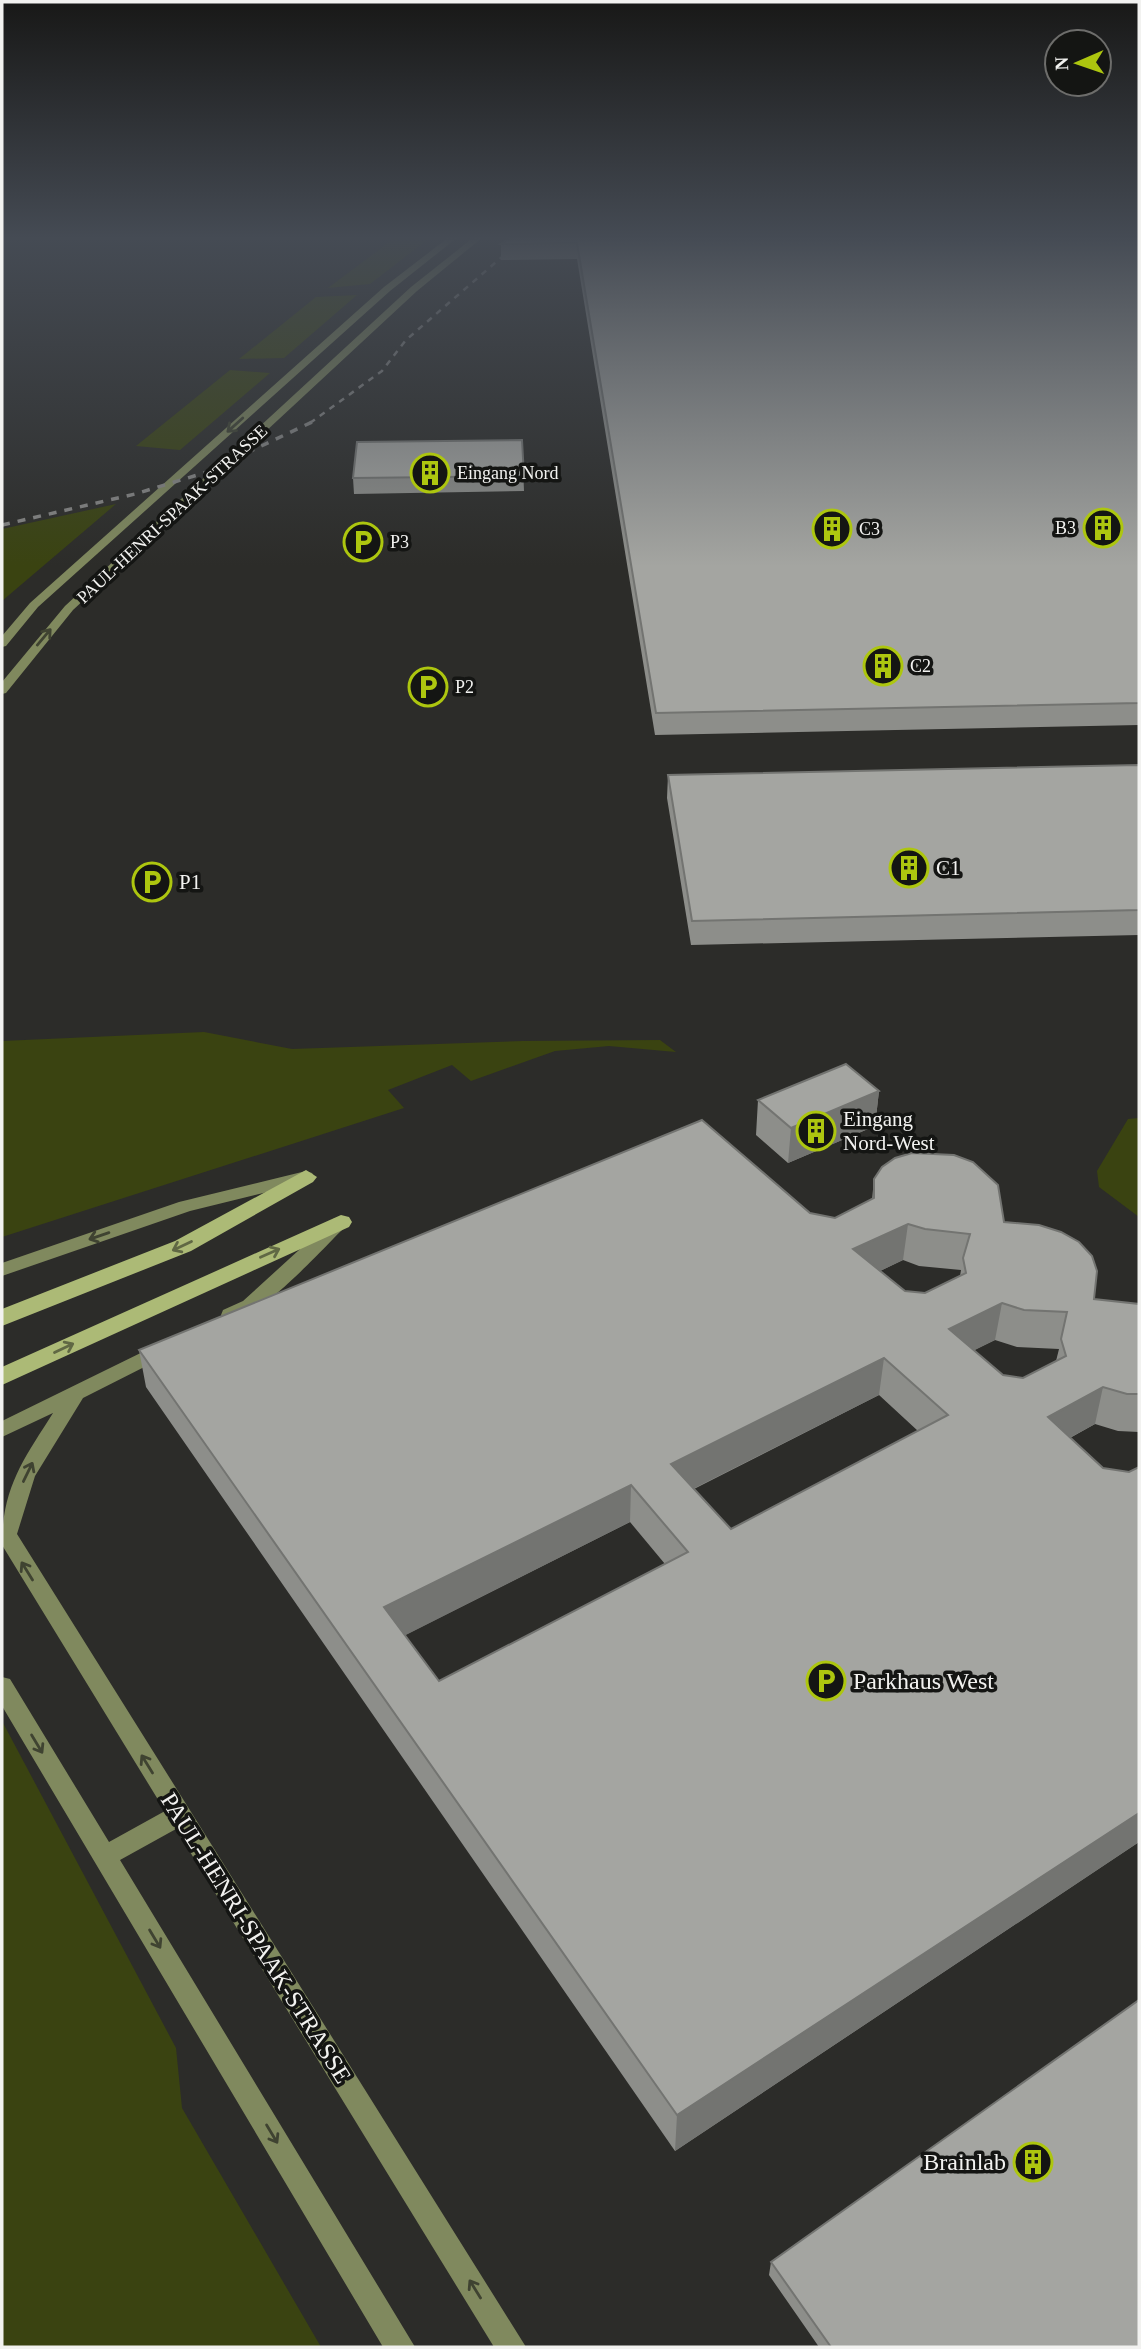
<svg xmlns="http://www.w3.org/2000/svg" width="1141" height="2349" font-family="Georgia,serif">
<style>
.green{fill:#3a4311}
.lines{fill:none;stroke-linecap:round;stroke-linejoin:round}
.secondary{fill:#80895e;fill-rule:evenodd}
.highway{fill:#acba76;fill-rule:evenodd}
.rail-far1{stroke:#868684;stroke-width:2.5;stroke-dasharray:6 6;stroke-linecap:butt}
.rail{stroke:#868684;stroke-width:3.5;stroke-dasharray:8 8;stroke-linecap:butt}
.wall{fill:#8d8e8a;fill-rule:evenodd}
.shaded-wall{fill:#737471}
.building{fill:#a4a5a1;stroke:#737471;stroke-width:2;fill-rule:evenodd}
.oneway{stroke:#3f4331}
.oneway2{stroke:#606844}
.labels{text-anchor:middle;dominant-baseline:central;stroke-width:7;stroke-linejoin:round;paint-order:stroke}
.far-poi-label{font-size:18px;fill:#f2f2f0;stroke:#141513;text-anchor:start}
.far-street-label{font-size:18px;fill:#f2f2f0;stroke:#141513}
.poi-label{font-size:21px;fill:#f2f2f0;stroke:#141513;text-anchor:start}
.near-poi-label{font-size:24px;fill:#f2f2f0;stroke:#141513;text-anchor:start}
.near-street-label{font-size:24px;fill:#f2f2f0;stroke:#141513}
</style>
<rect width="100%" height="100%" fill="#2c2c29"/>
<path class="green" d="M 396,237 L 431,237 L 370,284 L 328,288 Z
M 357,295 L 284,358 L 239,359 L 316,297 Z
M 230,370 L 270,373 L 180,450 L 136,446 Z
M 116,504 L 2,601 L 2,529 Z
M 204,1032 L 292,1049 L 523,1041 L 660,1040 L 676,1052 L 609,1046 L 555,1051 L 471,1081 L 452,1065 L 388,1090 L 404,1108 L 2,1237 L 2,1041 Z
M 1139,1118 L 1139,1217 L 1099,1187 L 1097,1171 L 1128,1119 Z
M 2,1721 L 176,2048 L 182,2108 L 321,2347 L 2,2347 Z"/>
<g class="lines">
<path class="secondary" d="M 449,237 L 458,237 L 390,291 L 38,607 L 6,646 L 2,647 L 2,636 L 30,603 L 384,287 Z
M 474,237 L 483,237 L 417,291 L 73,610 L 6,693 L 2,694 L 2,682 L 65,606 L 411,287 Z
M 306,1171 L 312,1173 L 315,1177 L 312,1181 L 190,1211 L 2,1276 L 2,1263 L 179,1202 Z
M 339,1217 L 345,1219 L 348,1223 L 345,1227 C 323,1248 253,1328 223,1320 L 221,1315 L 223,1310 L 243,1301 L 333,1219 Z
M 161,1343 L 168,1345 L 171,1350 L 168,1355 L 83,1398 L 35,1476 L 17,1534 L 526,2347 L 494,2347 L 176,1829 L 120,1860 L 415,2347 L 383,2347 L 2,1706 L 2,1677 L 10,1679 L 109,1842 L 165,1811 L 2,1545 C 2,1487 24,1459 53,1413 L 2,1437 L 2,1421 Z"/>
<path class="highway" d="M 306,1170 L 317,1177 L 313,1182 L 191,1251 L 2,1326 L 2,1309 L 175,1241 Z
M 341,1215 L 349,1217 L 352,1222 L 349,1227 L 2,1385 L 2,1367 Z"/>
<path class="rail-far1" d="M 310,423 L 382,371 L 406,340 L 525,237"/>
<path class="rail" d="M 2,525 L 135,494 L 204,473 L 312,422"/>
</g>
<path class="wall" d="M 1139,237 L 1139,725 L 655,735 L 577,259 L 501,260 L 501,244 Z
M 522,440 L 524,491 L 354,494 L 353,478 Z
M 1139,765 L 1139,935 L 691,945 L 667,798 L 668,775 Z
M 879,1091 L 875,1126 L 788,1163 L 756,1135 L 758,1100 Z
M 874,1179 L 1004,1222 L 1094,1299 L 1139,1304 L 1139,1432 L 1118,1431 L 1095,1424 L 1070,1438 L 1103,1468 L 1129,1472 L 1139,1467 L 1139,1842 L 675,2151 L 146,1387 L 139,1350 L 810,1213 L 835,1218 L 872,1200 ZM 903,1260 L 919,1266 L 961,1270 L 960,1276 L 925,1293 L 905,1291 L 880,1271 ZM 995,1340 L 1017,1347 L 1059,1349 L 1056,1361 L 1023,1378 L 1003,1375 L 974,1350 ZM 879,1395 L 918,1431 L 731,1529 L 694,1489 ZM 630,1522 L 665,1564 L 439,1681 L 405,1635 Z
M 771,2262 L 1139,2347 L 819,2347 L 769,2275 Z"/>
<path class="shaded-wall" d="M 879,1091 L 875,1126 L 788,1163 L 791,1128 Z
M 908,1224 L 903,1260 L 849,1286 L 853,1249 Z
M 1002,1303 L 995,1340 L 943,1366 L 949,1329 Z
M 884,1358 L 879,1395 L 669,1501 L 671,1464 Z
M 1103,1387 L 1095,1424 L 1040,1454 L 1048,1417 Z
M 631,1485 L 630,1522 L 388,1644 L 384,1607 Z
M 1139,1813 L 1139,1842 L 675,2151 L 677,2115 Z"/>
<path class="building" d="M 512,237 L 1139,237 L 1139,703 L 656,713 L 577,243 L 501,244 Z
M 522,440 L 524,476 L 353,478 L 357,442 Z
M 1139,765 L 1139,910 L 692,921 L 668,775 Z
M 846,1064 L 879,1091 L 791,1128 L 758,1100 Z
M 702,1120 L 810,1213 L 835,1218 L 874,1198 L 874,1179 L 882,1167 L 895,1158 L 912,1153 L 954,1155 L 973,1162 L 998,1185 L 1004,1222 L 1039,1225 L 1061,1232 L 1079,1242 L 1092,1256 L 1097,1271 L 1094,1299 L 1139,1304 L 1139,1394 L 1127,1394 L 1103,1387 L 1048,1417 L 1103,1468 L 1129,1472 L 1139,1467 L 1139,1813 L 677,2115 L 139,1350 ZM 908,1224 L 925,1229 L 970,1234 L 963,1258 L 966,1273 L 925,1293 L 905,1291 L 853,1249 ZM 1002,1303 L 1024,1310 L 1067,1312 L 1061,1339 L 1066,1356 L 1023,1378 L 1003,1375 L 949,1329 ZM 884,1358 L 948,1415 L 731,1529 L 671,1464 ZM 631,1485 L 688,1552 L 439,1681 L 384,1607 Z
M 1139,2000 L 1139,2347 L 831,2347 L 771,2262 Z"/>
<defs><path id="oneway-shaft" d="M-6 0H5M1.5-3L5.5 0L1.5 3" fill="none" stroke-width="1.6" stroke-linecap="round" stroke-linejoin="round" transform="scale(1.75)"/></defs>
<g class="oneway">
<use href="#oneway-shaft" transform="translate(235 425) rotate(138)"/>
<use href="#oneway-shaft" transform="translate(44 637) rotate(-50)"/>
<use href="#oneway-shaft" transform="translate(99 1236) rotate(161)"/>
<use href="#oneway-shaft" transform="translate(28 1472) rotate(-64)"/>
<use href="#oneway-shaft" transform="translate(27 1571) rotate(-122)"/>
<use href="#oneway-shaft" transform="translate(37 1744) rotate(59)"/>
<use href="#oneway-shaft" transform="translate(147 1764) rotate(-122)"/>
<use href="#oneway-shaft" transform="translate(155 1939) rotate(59)"/>
<use href="#oneway-shaft" transform="translate(272 2134) rotate(59)"/>
<use href="#oneway-shaft" transform="translate(475 2289) rotate(-122)"/>
</g>
<g class="oneway2">
<use href="#oneway-shaft" transform="translate(182 1246) rotate(155)"/>
<use href="#oneway-shaft" transform="translate(270 1253) rotate(-24)"/>
<use href="#oneway-shaft" transform="translate(64 1348) rotate(-25)"/>
</g>
<linearGradient id="sky" x2="0" y2="1"><stop stop-color="#181817"/><stop offset="0.42" stop-color="#454b54"/><stop offset="1" stop-color="#454b54" stop-opacity="0"/></linearGradient>
<rect width="1141" height="566" fill="url(#sky)"/>
<defs>
<symbol id="building-ring" viewBox="-11 -11 22 22"><circle r="9.5" fill="#141513" stroke="#adc60f" stroke-width="1.5"/><path d="M-4-6H4V6H1V3H-1V6H-4ZM-2.5-4.3h1.7v1.8h-1.7ZM.8-4.3h1.7v1.8H.8ZM-2.5-1h1.7V.8h-1.7ZM.8-1h1.7V.8H.8Z" fill="#adc60f"/></symbol>
<symbol id="parking-ring" viewBox="-11 -11 22 22"><circle r="9.5" fill="#141513" stroke="#adc60f" stroke-width="1.5"/><path d="M-3.5-5.5H1a3.5 3.5 0 0 1 0 7H-1V5.5H-3.5ZM-1-3.4V-.6H.8a1.4 1.4 0 0 0 0-2.8Z" fill="#adc60f"/></symbol>
</defs>
<g fill-rule="evenodd">
<use href="#building-ring" x="408" y="451" width="44" height="44"/>
<use href="#building-ring" x="1081" y="506" width="44" height="44"/>
<use href="#building-ring" x="810" y="507" width="44" height="44"/>
<use href="#parking-ring" x="341" y="520" width="44" height="44"/>
<use href="#building-ring" x="861" y="644" width="44" height="44"/>
<use href="#parking-ring" x="406" y="665" width="44" height="44"/>
<use href="#building-ring" x="887" y="846" width="44" height="44"/>
<use href="#parking-ring" x="130" y="860" width="44" height="44"/>
<use href="#building-ring" x="794" y="1109" width="44" height="44"/>
<use href="#parking-ring" x="804" y="1659" width="44" height="44"/>
<use href="#building-ring" x="1011" y="2140" width="44" height="44"/>
</g>
<g class="labels">
<g class="far-poi-label">
<text x="457" y="473">Eingang Nord</text>
<text x="1076" y="528" text-anchor="end">B3</text>
<text x="859" y="529">C3</text>
<text x="390" y="542">P3</text>
<text x="910" y="666">C2</text>
<text x="455" y="687">P2</text>
</g>
<g class="far-street-label">
<text transform="translate(172 514) rotate(-43)">PAUL-HENRI-SPAAK-STRASSE</text>
</g>
<g class="poi-label">
<text x="936" y="868">C1</text>
<text x="179" y="882">P1</text>
<text x="843" y="1119">Eingang<tspan x="843" dy="24">Nord-West</tspan></text>
</g>
<g class="near-poi-label">
<text x="853" y="1681">Parkhaus West</text>
<text x="1006" y="2162" text-anchor="end">Brainlab</text>
</g>
<g class="near-street-label">
<text transform="translate(256 1938) rotate(58)">PAUL-HENRI-SPAAK-STRASSE</text>
</g>
</g>
<rect width="1141" height="2349" fill="none" stroke="#f2f2f0" stroke-width="7"/>
<g transform="translate(1078 63) rotate(268)"><circle r="33" fill="#141513" stroke="#6d6d6b" stroke-width="2"/>
<path d="M0-5L12 26L0 18L-12 26Z" fill="#adc60f"/>
<text y="-10" font-size="19" font-weight="bold" text-anchor="middle" fill="#f2f2f0">N</text>
</g>
</svg>
